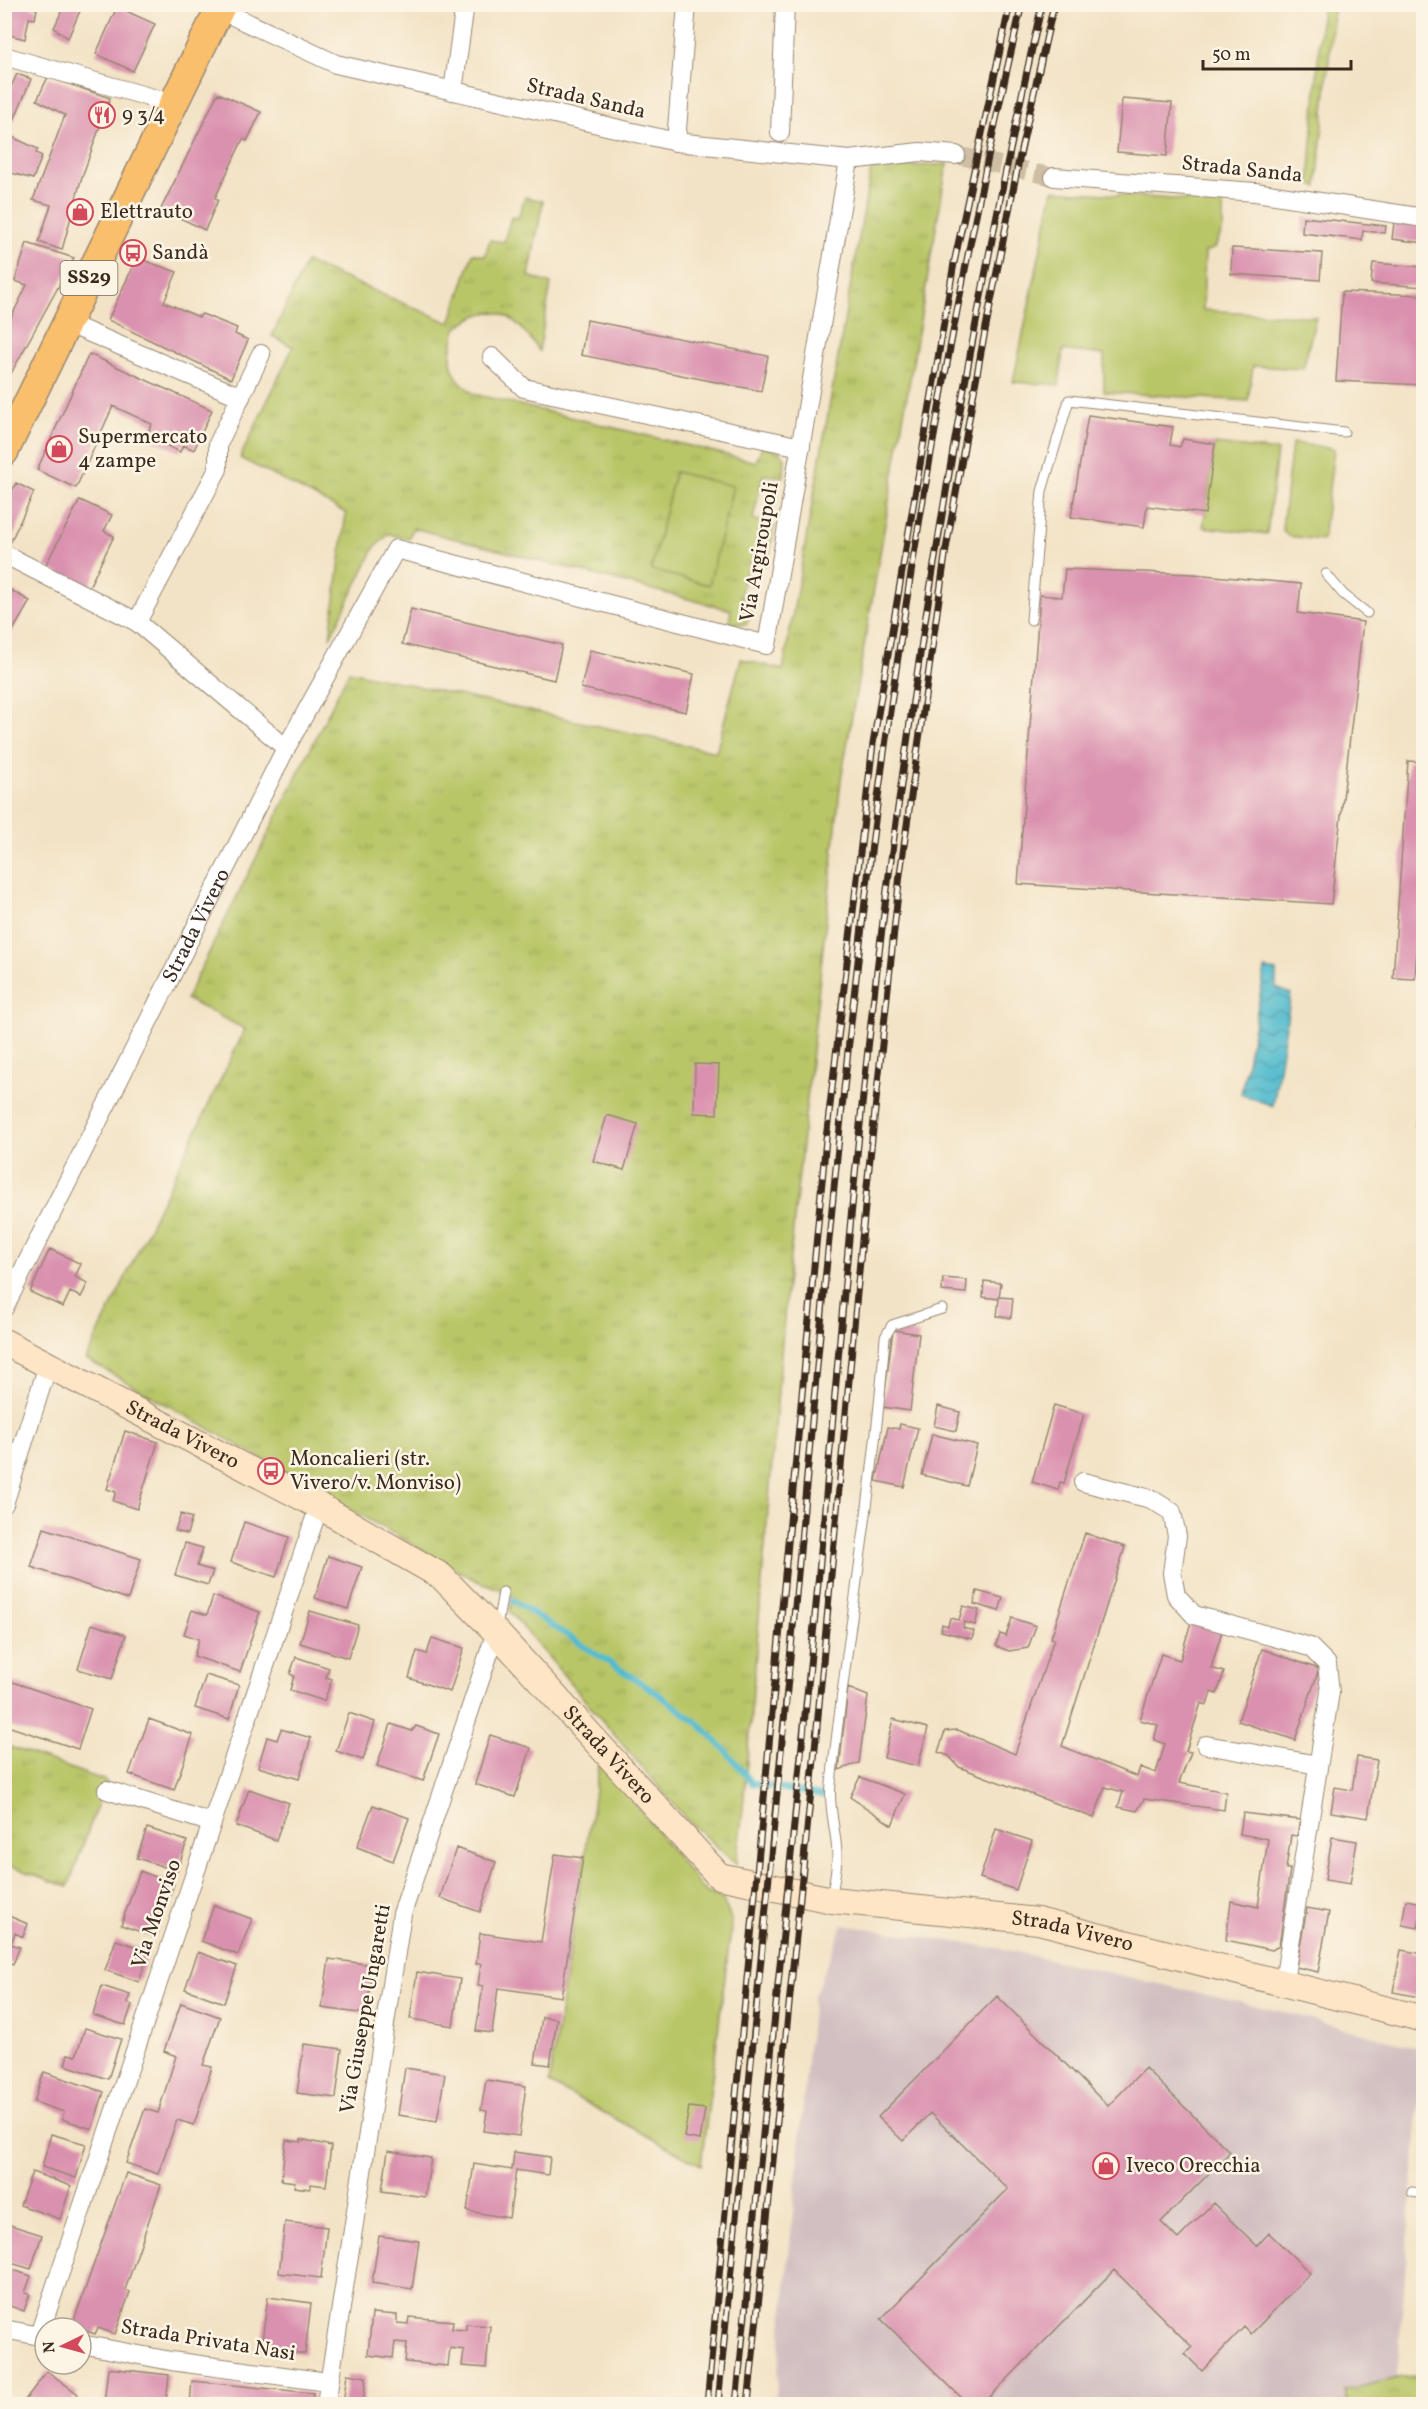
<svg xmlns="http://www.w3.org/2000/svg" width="1428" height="2409" font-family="Vollkorn,serif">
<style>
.industrial{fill:#d2bfc1}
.grass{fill:url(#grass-tufts);stroke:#7a7843;stroke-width:1.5}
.garden{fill:#b9c668;stroke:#7a7843;stroke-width:1.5}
.water{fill:url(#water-waves);stroke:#467276;stroke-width:1.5}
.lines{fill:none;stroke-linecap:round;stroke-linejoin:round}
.stream{stroke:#51bbce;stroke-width:6}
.building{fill:#da91af}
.street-tunnel{stroke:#cebea4;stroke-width:18;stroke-dasharray:18 9;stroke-linecap:butt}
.lane-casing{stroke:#978672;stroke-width:11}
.street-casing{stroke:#978672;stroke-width:20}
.secondary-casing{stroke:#978672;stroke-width:28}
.primary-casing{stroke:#978672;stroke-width:31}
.lane{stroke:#fff;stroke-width:9}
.street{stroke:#fff;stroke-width:18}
.secondary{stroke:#fde5c5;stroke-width:26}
.primary{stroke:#f9bf6d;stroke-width:28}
.rail-casing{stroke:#3b2a1e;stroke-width:7}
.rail{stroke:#fcf5e5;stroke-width:4.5;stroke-dasharray:14;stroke-linecap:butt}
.labels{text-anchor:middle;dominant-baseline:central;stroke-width:5;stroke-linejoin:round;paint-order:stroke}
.shield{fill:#fcf5e5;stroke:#75675a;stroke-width:1.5}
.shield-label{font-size:20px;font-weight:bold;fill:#3b2a1e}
.street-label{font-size:21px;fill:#3b2a1e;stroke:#fcf5e5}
.poi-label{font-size:21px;fill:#3b2a1e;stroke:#fcf5e5;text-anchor:start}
</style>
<defs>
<pattern id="grass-tufts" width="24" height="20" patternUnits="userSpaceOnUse" patternTransform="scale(1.5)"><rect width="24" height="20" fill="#b9c668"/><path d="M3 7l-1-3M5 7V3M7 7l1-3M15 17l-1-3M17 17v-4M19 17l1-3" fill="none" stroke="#a0aa5a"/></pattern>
<pattern id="water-waves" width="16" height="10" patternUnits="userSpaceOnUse" patternTransform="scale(1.5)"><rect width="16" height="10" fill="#51bbce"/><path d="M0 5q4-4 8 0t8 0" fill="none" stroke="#4498a7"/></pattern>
</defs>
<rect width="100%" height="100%" fill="#fcf5e5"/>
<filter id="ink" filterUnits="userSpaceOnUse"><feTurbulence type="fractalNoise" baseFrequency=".0167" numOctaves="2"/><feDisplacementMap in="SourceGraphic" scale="12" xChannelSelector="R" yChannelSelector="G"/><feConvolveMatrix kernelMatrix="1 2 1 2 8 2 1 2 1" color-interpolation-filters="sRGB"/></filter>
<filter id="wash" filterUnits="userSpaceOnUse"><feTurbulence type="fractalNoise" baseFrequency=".008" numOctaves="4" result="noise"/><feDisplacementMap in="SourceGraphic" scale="24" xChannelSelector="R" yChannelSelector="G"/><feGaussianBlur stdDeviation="1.35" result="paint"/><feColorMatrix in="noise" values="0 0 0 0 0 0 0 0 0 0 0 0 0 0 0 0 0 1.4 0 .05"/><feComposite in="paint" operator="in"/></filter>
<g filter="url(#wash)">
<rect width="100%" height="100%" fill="#f3e3c6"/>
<path class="industrial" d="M 843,1925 L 1003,1949 L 1279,2011 L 1423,2049 L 1397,2377 L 1423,2375 L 1423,2404 L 775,2404 L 813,1998 Z"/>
<path class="grass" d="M 1322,5 L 1334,5 L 1317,187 L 1309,184 Z
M 947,164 L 841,780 L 786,1295 L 743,1809 L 736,1864 L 686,1819 L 510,1612 L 512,1594 L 475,1580 L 86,1359 L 245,1029 L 186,999 L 349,671 L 716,752 L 741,659 L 783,670 L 871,169 Z
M 525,197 L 543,201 L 529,276 L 551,284 L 539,351 C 516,316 494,296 456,329 C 448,361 447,373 474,394 L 756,462 L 762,446 L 780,452 L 785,458 L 784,477 L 763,475 L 753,519 L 775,526 L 767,565 L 749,562 L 740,596 L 756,604 L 746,625 L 729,623 L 731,610 L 413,528 L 409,539 L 389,534 L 375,547 L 330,638 L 346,513 L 240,458 L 293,347 L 272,336 L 306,262 L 450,323 L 473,253 L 485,256 L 490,240 L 504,242 L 511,217 L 518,218 Z
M 5,1745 L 106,1781 L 68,1887 L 5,1864 Z
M 1423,2375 L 1423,2404 L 1347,2404 L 1344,2391 L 1397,2378 Z"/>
<path class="garden" d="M 1053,190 L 1223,203 L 1223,228 L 1215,248 L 1205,252 L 1203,310 L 1316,317 L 1303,369 L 1253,366 L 1248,401 L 1104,392 L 1104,355 L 1063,350 L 1059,385 L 1013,382 Z
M 1292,443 L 1334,449 L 1323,540 L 1288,536 L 1282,529 Z
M 1215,444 L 1277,451 L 1267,534 L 1203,527 Z
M 675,472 L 733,486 L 709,585 L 651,570 Z
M 600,1759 L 705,1892 L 722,1898 L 732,1921 L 701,2165 L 549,2083 Z"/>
<path class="water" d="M 1265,969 L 1276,971 L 1276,988 L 1291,994 L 1273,1106 L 1241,1094 Z"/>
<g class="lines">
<path class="stream" d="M 512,1600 L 657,1693 L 699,1724 L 727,1752 L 752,1783 L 822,1796"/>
</g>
<g id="blocks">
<path class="building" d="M 4,4 L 21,4 L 37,9 L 35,19 L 29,18 L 25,39 L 9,35 L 11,25 L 8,24 L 4,31 Z
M 65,4 L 83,4 L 68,38 L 54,28 Z
M 117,7 L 155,24 L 133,71 L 96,54 Z
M 17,74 L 31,79 L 8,135 L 38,149 L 36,153 L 42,156 L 33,179 L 4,171 L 4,102 Z
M 48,77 L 110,98 L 81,180 L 62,250 L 39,242 L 51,205 L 33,200 L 65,115 L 37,100 Z
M 218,93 L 261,112 L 247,141 L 243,139 L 215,198 L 218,200 L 205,230 L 161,209 Z
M 1122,99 L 1172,103 L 1167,156 L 1117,152 Z
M 1303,217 L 1386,226 L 1385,233 L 1363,231 L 1362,240 L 1302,233 Z
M 1394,223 L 1424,227 L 1424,243 L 1392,239 Z
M 27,243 L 74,258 L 8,379 L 4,378 L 4,332 L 27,285 L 15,281 Z
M 1232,248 L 1322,253 L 1320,280 L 1231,274 Z
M 137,258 L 177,272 L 164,302 L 199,317 L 202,314 L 237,328 L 235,334 L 248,340 L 231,379 L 108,320 Z
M 1373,263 L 1424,267 L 1424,287 L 1371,283 Z
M 1342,292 L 1424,295 L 1424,385 L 1336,381 Z
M 587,320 L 768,356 L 761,391 L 581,355 Z
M 89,354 L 212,410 L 194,450 L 183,445 L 180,452 L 146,436 L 152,424 L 113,406 L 76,488 L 37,470 Z
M 1088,415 L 1173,427 L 1170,445 L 1180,447 L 1183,439 L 1215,444 L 1205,514 L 1147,506 L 1144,527 L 1071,517 Z
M 16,483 L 34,492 L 9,545 L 4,543 L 4,507 Z
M 80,500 L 112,515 L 104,531 L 114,536 L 88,589 L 45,566 Z
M 1065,569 L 1193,574 L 1301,584 L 1298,613 L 1363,622 L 1331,904 L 1018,884 L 1040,595 L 1062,597 Z
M 7,588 L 30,601 L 4,646 L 4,593 Z
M 411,609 L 562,645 L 554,680 L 402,644 Z
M 590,650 L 694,674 L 686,712 L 581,688 Z
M 1408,761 L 1424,762 L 1424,859 L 1415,979 L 1393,978 Z
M 1422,1044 L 1424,1044 L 1424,1127 L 1415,1127 Z
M 695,1064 L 719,1065 L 717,1114 L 694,1113 Z
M 607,1115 L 638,1124 L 624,1170 L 593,1161 Z
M 50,1249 L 81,1264 L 75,1277 L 88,1283 L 81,1297 L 70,1292 L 63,1307 L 30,1292 Z
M 943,1278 L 967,1280 L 966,1293 L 942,1291 Z
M 984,1281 L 1001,1283 L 999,1297 L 1013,1298 L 1011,1318 L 997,1316 L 999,1299 L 983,1297 Z
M 893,1330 L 919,1334 L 910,1411 L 883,1407 Z
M 1054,1405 L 1084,1414 L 1064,1483 L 1060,1482 L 1058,1490 L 1032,1482 Z
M 938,1406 L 960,1412 L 956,1431 L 934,1426 Z
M 900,1424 L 918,1428 L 904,1487 L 876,1481 L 888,1427 L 899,1429 Z
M 125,1431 L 158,1442 L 137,1509 L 113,1501 L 116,1492 L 107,1489 Z
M 932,1434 L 977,1445 L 967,1486 L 922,1475 Z
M 181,1514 L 192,1518 L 187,1534 L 175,1531 Z
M 244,1522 L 289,1537 L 276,1577 L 231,1562 Z
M 44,1528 L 141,1559 L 128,1599 L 31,1567 Z
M 1085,1533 L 1125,1547 L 1062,1746 L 1137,1777 L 1140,1767 L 1156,1773 L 1165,1744 L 1154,1740 L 1158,1725 L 1140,1720 L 1161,1654 L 1180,1660 L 1191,1622 L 1222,1631 L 1211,1668 L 1224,1672 L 1217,1694 L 1211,1692 L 1207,1705 L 1201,1703 L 1186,1751 L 1191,1752 L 1179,1783 L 1226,1792 L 1224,1810 L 1144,1799 L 1137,1811 L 1118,1807 L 1123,1792 L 1105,1787 L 1094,1818 L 959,1767 L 949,1756 L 938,1752 L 945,1731 L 958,1730 L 1015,1754 L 1054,1639 L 1051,1638 Z
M 185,1543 L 203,1548 L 197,1566 L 213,1571 L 208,1585 L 175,1575 Z
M 328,1556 L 362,1567 L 348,1609 L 315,1598 Z
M 977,1591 L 1003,1598 L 999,1611 L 974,1604 Z
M 213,1596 L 260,1612 L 240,1672 L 194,1656 L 199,1639 L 184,1634 L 192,1610 L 207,1615 Z
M 963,1606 L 979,1610 L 975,1625 L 964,1622 L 963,1628 L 974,1631 L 972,1639 L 941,1631 L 942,1624 L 948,1626 L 950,1618 L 959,1620 Z
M 310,1611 L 358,1625 L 348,1658 L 300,1643 Z
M 1012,1618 L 1036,1626 L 1028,1648 L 1009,1651 L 996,1646 L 1000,1634 L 1006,1636 Z
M 92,1624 L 126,1635 L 112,1679 L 78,1669 Z
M 432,1638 L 464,1648 L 450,1692 L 409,1678 L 417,1651 L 427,1654 Z
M 1262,1649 L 1319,1669 L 1295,1740 L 1238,1721 Z
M 296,1657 L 329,1668 L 326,1677 L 332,1679 L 324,1701 L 290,1690 L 294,1676 L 290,1674 Z
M 206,1675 L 239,1685 L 229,1719 L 195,1708 Z
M 4,1679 L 91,1709 L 78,1749 L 4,1725 Z
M 848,1688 L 868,1696 L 859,1763 L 839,1770 Z
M 349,1713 L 375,1722 L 363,1760 L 336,1751 Z
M 149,1719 L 193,1735 L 174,1790 L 129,1774 Z
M 893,1719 L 928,1728 L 918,1766 L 884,1758 Z
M 391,1724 L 412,1731 L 416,1726 L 439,1734 L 423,1781 L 377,1766 Z
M 281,1729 L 311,1738 L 299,1779 L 258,1767 L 267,1737 L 277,1740 Z
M 490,1735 L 531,1748 L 515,1797 L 475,1784 Z
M 1357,1757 L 1377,1760 L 1368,1818 L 1331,1812 L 1335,1787 L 1352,1790 Z
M 860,1777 L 905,1794 L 892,1825 L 850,1797 Z
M 249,1789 L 289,1803 L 276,1840 L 236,1826 Z
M 373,1805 L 409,1818 L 393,1861 L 357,1847 Z
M 1243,1813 L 1300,1820 L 1297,1836 L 1291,1835 L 1286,1869 L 1290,1869 L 1279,1946 L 1272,1950 L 1226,1940 L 1231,1901 L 1258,1907 L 1268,1839 L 1240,1834 Z
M 147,1828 L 187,1841 L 177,1871 L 137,1858 Z
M 996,1829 L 1032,1841 L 1016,1890 L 980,1878 Z
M 1332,1837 L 1357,1841 L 1350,1884 L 1325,1880 Z
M 456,1848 L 496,1862 L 480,1912 L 440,1898 Z
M 555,1854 L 583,1858 L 561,1997 L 498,1988 L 492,2033 L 476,2031 L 483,1986 L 478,1985 L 481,1964 L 476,1964 L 480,1933 L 541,1942 Z
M 140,1871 L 174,1884 L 155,1937 L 121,1925 Z
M 1406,1900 L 1423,1903 L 1418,1928 L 1402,1925 Z
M 214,1905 L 252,1919 L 238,1955 L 201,1941 Z
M 1307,1908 L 1329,1912 L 1318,1972 L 1296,1967 Z
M 4,1914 L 28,1924 L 23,1937 L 15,1933 L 11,1944 L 20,1947 L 13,1964 L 4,1961 Z
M 116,1940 L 149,1951 L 139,1982 L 105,1970 Z
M 1401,1950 L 1424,1954 L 1420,1997 L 1393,1992 Z
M 198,1952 L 237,1966 L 224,2003 L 185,1989 Z
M 329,1959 L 373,1965 L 366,2014 L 322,2008 Z
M 417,1972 L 460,1979 L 453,2026 L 410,2019 Z
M 102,1986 L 130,1995 L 127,2003 L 132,2005 L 125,2025 L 93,2015 Z
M 997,1996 L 1108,2106 L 1145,2068 L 1230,2152 L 1161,2222 L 1178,2239 L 1213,2203 L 1257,2246 L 1269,2233 L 1310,2273 L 1251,2334 L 1244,2327 L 1202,2371 L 1185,2354 L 1192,2347 L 1114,2270 L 983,2404 L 968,2404 L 881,2319 L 1008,2189 L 930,2113 L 903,2141 L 878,2117 Z
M 181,2003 L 220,2017 L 203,2065 L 212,2067 L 194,2125 L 177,2120 L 158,2174 L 126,2163 L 145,2109 L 158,2113 L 176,2056 L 164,2051 Z
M 542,2017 L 557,2019 L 550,2065 L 535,2063 Z
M 85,2028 L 121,2039 L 108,2079 L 65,2065 L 68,2054 L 76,2056 Z
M 304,2044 L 342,2049 L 336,2098 L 297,2093 Z
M 405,2068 L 445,2074 L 437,2121 L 398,2115 Z
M 44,2072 L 104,2092 L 92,2129 L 62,2119 L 64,2112 L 34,2102 Z
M 486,2080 L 526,2086 L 519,2136 L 484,2131 L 487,2111 L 481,2110 Z
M 689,2107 L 705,2109 L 700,2140 L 684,2137 Z
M 51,2134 L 86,2144 L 76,2178 L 42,2167 Z
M 301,2139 L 331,2146 L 326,2186 L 311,2184 L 310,2189 L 294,2187 L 295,2182 L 281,2180 L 286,2140 L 301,2142 Z
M 388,2151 L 431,2158 L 425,2197 L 382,2191 Z
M 514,2152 L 550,2157 L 548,2175 L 516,2170 L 509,2218 L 467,2211 L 474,2164 L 512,2170 Z
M 32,2172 L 71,2186 L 60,2219 L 20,2205 Z
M 126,2173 L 161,2185 L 125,2290 L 130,2292 L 115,2334 L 98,2328 L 95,2334 L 72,2326 Z
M 285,2222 L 327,2227 L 321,2278 L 279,2273 Z
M 4,2223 L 42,2235 L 31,2269 L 4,2261 Z
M 379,2236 L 419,2241 L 412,2289 L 372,2283 Z
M 4,2267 L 31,2276 L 25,2293 L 30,2294 L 24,2311 L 4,2304 Z
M 268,2297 L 311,2303 L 305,2354 L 261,2348 Z
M 372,2313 L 397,2315 L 397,2323 L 408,2324 L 409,2317 L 453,2321 L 452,2329 L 466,2330 L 466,2324 L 490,2326 L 486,2368 L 462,2366 L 464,2350 L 450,2348 L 448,2366 L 405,2362 L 407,2343 L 395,2342 L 393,2358 L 368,2355 Z
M 108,2368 L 169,2375 L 166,2404 L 104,2404 Z
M 47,2371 L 78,2394 L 70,2404 L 22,2404 Z
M 347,2374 L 366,2377 L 363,2404 L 343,2404 Z
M 192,2381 L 313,2393 L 312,2404 L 190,2404 Z
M 379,2401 L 393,2403 L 393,2404 L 379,2404 Z"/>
</g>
</g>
<g filter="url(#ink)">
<use href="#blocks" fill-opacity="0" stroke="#978672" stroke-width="1.5"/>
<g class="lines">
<path class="street-tunnel" d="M 956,155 L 1054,177"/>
<defs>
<path id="lane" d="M 1326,574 L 1343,594 L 1367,613
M 1031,620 L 1042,491 L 1069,400 L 1344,432
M 497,1626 L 503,1592
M 832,1897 C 833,1884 837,1870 837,1856 C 837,1832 828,1809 831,1784 C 847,1635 874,1486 885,1337 L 892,1325 L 942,1309
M 1412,2192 L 1424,2194"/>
<g id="street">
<path d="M 220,10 L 336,64 L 676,142 L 849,160 L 920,152 L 956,155"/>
<path d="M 4,56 L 174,104"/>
<path d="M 453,91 L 465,4"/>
<path d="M 780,133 L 785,4"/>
<path d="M 676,142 L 687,4"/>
<path d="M 1054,177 L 1255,192 L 1424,218"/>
<path d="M 69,324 L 241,397"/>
<path d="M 492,357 L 524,388 L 801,447"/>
<path d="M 4,554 L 137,622 L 286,748"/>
<path d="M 137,622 L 218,469 L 218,444 L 261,354"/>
<path id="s1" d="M 4,1308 L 286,748 L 396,549 L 767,645 L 849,160"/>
<path d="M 1083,1482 L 1151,1499 L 1172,1512 L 1177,1536 L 1172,1573 L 1176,1595 L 1194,1615 L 1310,1647 L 1327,1664 L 1330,1692 L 1284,1982"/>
<path d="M 4,1504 L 48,1365"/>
<path d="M 1206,1745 L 1318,1765"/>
<path d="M 107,1790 L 212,1823"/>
<path d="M 4,2329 L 45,2337"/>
<path d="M 39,2335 L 319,1506"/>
<path d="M 81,2344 L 171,2361 L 328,2382"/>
<path d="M 326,2404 L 402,1914 L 496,1632"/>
</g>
<g id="secondary">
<path id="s2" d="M 4,1342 L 319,1506 L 441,1576 L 496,1632 L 719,1876 L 832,1900 L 1038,1921 L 1424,2019"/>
</g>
<path id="primary" d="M 4,452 L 222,4"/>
</defs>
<use href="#lane" class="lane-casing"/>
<use href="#street" class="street-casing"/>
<use href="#secondary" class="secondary-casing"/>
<use href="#primary" class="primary-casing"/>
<use href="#lane" class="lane"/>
<use href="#street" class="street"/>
<use href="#secondary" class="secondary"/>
<use href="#primary" class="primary"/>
<defs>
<path id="rail" d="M 707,2404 L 826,1139 L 873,744 L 954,263 L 1010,4
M 718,2404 C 743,2142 770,1880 794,1617 C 821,1327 845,1035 885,746 C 920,497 965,249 1022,4
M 736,2404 C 762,2138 790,1872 816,1605 C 839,1359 857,1112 890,867 C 928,577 977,289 1042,4
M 748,2404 L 812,1781 L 866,1196 L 900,874 L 946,549 L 981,352 L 1021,150 L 1054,4"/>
</defs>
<use href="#rail" class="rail-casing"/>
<use href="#rail" class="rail"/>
</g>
</g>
<defs>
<symbol id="restaurant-ring" viewBox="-11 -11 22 22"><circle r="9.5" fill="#fcf5e5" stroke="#d1495b" stroke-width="1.5"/><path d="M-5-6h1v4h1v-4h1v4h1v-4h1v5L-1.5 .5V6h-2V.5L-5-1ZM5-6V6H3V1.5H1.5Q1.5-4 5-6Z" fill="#d1495b"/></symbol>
<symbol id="shop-ring" viewBox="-11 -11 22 22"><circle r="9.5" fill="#fcf5e5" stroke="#d1495b" stroke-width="1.5"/><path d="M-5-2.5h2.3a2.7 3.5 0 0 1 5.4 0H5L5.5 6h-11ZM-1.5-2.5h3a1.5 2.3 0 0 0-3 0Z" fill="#d1495b"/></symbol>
<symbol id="bus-ring" viewBox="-11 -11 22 22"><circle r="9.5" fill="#fcf5e5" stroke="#d1495b" stroke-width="1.5"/><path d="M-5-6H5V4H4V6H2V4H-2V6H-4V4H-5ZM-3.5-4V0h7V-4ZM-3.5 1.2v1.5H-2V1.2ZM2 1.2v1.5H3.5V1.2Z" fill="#d1495b"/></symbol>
</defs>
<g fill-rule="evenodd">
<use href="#restaurant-ring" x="87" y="100" width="30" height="30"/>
<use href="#shop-ring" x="65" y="197" width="30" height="30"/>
<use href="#bus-ring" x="118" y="238" width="30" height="30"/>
<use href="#shop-ring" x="44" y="434" width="30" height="30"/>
<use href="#bus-ring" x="256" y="1456" width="30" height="30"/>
<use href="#shop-ring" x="1091" y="2151" width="30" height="30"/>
</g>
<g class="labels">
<rect class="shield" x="60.5" y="261" width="57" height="34" rx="4.5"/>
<g class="shield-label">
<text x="89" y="278">SS29</text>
</g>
<g class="street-label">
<text transform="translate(586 99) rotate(13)">Strada Sanda</text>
<text transform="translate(1242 170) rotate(6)">Strada Sanda</text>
<text transform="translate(760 552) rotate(-80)">Via Argiroupoli</text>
<text stroke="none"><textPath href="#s1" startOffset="428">Strada Vivero</textPath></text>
<text stroke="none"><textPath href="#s2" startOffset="201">Strada Vivero</textPath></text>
<text stroke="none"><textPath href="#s2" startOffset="741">Strada Vivero</textPath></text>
<text transform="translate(157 1914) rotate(-71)">Via Monviso</text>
<text stroke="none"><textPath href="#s2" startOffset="1263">Strada Vivero</textPath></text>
<text transform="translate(366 2009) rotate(-80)">Via Giuseppe Ungaretti</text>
<text transform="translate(208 2341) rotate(9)">Strada Privata Nasi</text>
</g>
<g class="poi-label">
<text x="122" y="115">9 3/4</text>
<text x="100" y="212">Elettrauto</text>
<text x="152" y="253">Sandà</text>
<text x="78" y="437">Supermercato<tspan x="78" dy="24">4 zampe</tspan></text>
<text x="290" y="1459">Moncalieri (str.<tspan x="290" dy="24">Vivero/v. Monviso)</tspan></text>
<text x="1126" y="2166">Iveco Orecchia</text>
</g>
</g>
<rect width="1428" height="2409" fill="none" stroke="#fcf5e5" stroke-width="24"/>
<g transform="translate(63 2346) rotate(265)"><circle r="28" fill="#fcf5e5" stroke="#afa495" stroke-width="1.5"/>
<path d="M0-4.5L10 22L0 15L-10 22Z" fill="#d1495b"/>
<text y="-9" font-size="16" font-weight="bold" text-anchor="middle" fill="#3b2a1e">N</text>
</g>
<path d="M1203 60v9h148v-9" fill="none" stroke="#3b2a1e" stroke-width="3"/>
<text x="1212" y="60" font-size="18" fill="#3b2a1e" stroke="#fcf5e5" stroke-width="4.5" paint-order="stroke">50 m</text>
</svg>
